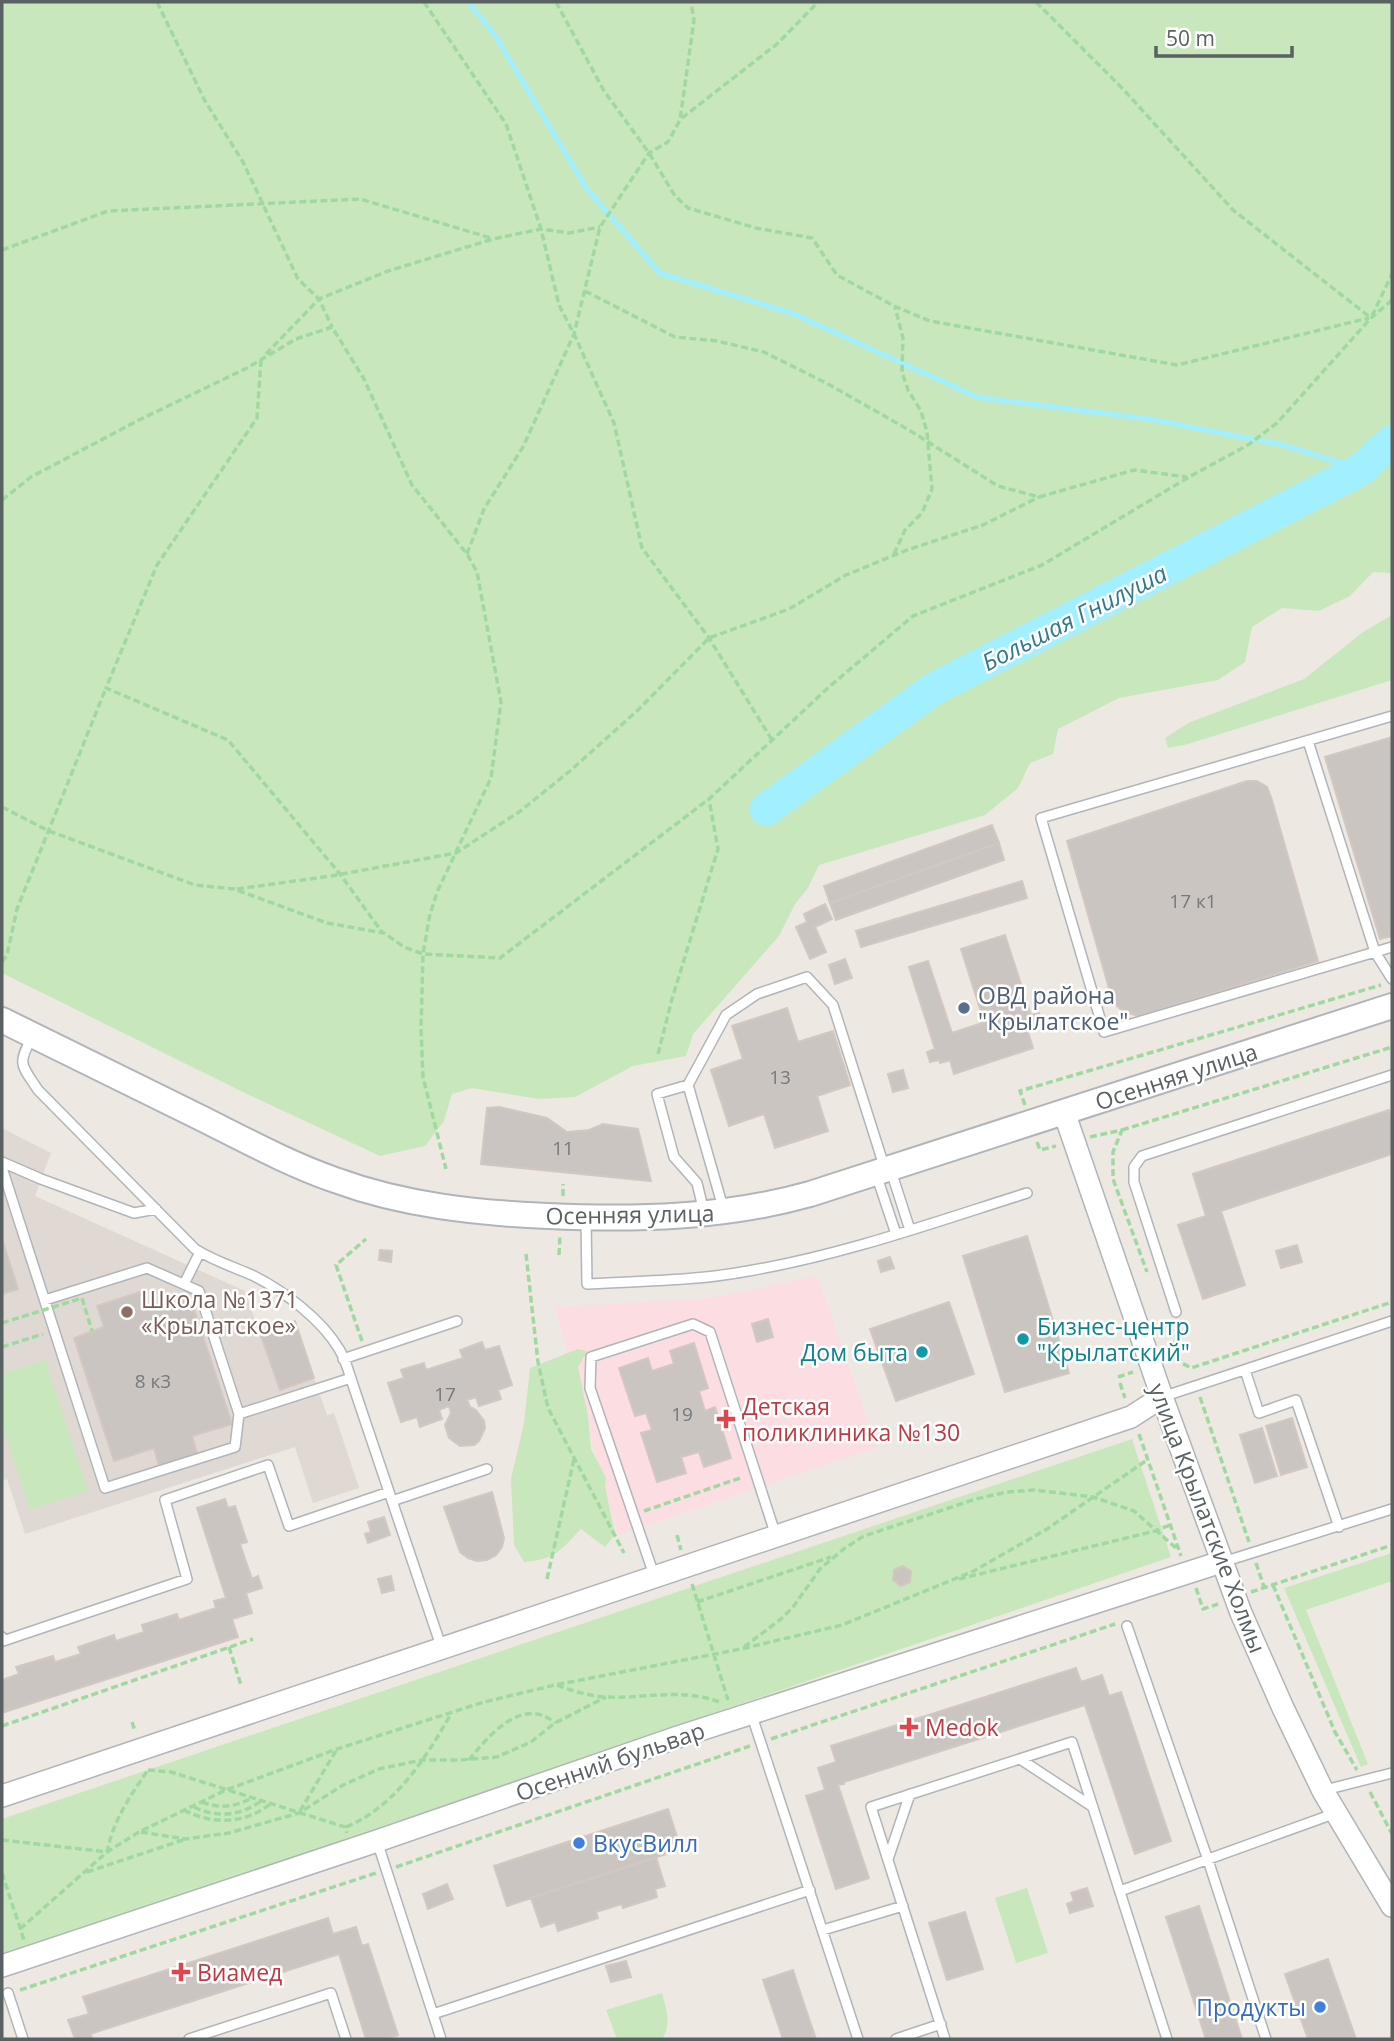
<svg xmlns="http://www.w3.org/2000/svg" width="1394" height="2041" font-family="'Open Sans',sans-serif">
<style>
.education{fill:#e0d9d3}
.medical{fill:#fcdde2}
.green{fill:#c8e7bd}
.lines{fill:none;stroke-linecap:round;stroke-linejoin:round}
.stream{stroke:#a1efff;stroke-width:5}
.river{stroke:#a1efff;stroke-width:33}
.building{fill:#cbc5c1;stroke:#d3c8c0;stroke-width:2}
.service-casing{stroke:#b0b5b8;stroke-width:12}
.tertiary-casing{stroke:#b0b5b8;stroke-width:24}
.secondary-casing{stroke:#afb5b8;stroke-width:28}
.path{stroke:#a0d9a0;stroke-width:3.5;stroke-dasharray:7 3.5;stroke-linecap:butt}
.service{stroke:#fff;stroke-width:9}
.tertiary{stroke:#fff;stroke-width:21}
.secondary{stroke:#fff;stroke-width:24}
.path-bridge{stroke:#a0d9a0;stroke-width:3.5;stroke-dasharray:7 3.5;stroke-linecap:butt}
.service-dot{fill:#5c6f8a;stroke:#fff;stroke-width:2.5}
.education-dot{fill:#8d6e63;stroke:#fff;stroke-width:2.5}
.culture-dot{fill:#0f9aa8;stroke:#fff;stroke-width:2.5}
.health-dot{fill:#e0444e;stroke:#fff;stroke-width:2.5}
.shop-dot{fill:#3f7fe0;stroke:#fff;stroke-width:2.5}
.labels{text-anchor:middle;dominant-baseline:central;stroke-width:5;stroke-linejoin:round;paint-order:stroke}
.number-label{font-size:19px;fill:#767a7a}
.service-label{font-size:23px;fill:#4e5e75;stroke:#fff;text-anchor:start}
.street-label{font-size:23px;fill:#5a6163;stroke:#fff}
.education-label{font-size:23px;fill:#785e54;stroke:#fff;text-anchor:start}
.culture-label{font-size:23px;fill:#0d838f;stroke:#fff;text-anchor:start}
.health-label{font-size:23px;fill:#be3a42;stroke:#fff;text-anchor:start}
.shop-label{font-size:23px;fill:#366cbe;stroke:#fff;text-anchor:start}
.water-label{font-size:24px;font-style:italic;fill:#317990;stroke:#fff}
</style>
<rect width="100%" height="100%" fill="#eee8e2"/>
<path class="education" d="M 2,1128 L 51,1153 L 35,1196 L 245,1291 L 279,1389 L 314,1378 L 327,1415 L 334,1413 L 359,1488 L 313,1503 L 295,1447 L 25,1534 L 7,1479 L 2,1481 Z"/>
<path class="medical" d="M 817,1276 L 877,1447 L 618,1535 L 555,1307 L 711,1298 Z"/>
<path class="green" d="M 2,2 L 1392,2 L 1392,573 L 1373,572 L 1350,596 L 1319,611 L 1282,608 L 1252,627 L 1245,662 L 1218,680 L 1119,698 L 1058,729 L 1053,754 L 1030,763 L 1018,788 L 985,815 L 819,865 L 808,888 L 795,904 L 779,936 L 693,1034 L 686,1056 L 633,1066 L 575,1097 L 539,1099 L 472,1088 L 452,1094 L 444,1121 L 425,1146 L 380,1156 L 249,1095 L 2,973 Z
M 1392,615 L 1392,680 L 1188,744 L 1168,748 L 1165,738 L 1188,723 L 1304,679 L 1363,632 Z
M 578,1349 L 587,1351 L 578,1367 L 588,1416 L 591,1449 L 606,1478 L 605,1486 L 615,1534 L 605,1547 L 581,1529 C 561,1550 554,1560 524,1562 L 514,1545 L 511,1479 L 524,1423 L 530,1368 Z
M 45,1360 L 88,1491 L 30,1510 L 2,1424 L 2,1374 Z
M 1132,1439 L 1171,1557 L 2,1956 L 2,1819 Z
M 1392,1553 L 1392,1581 L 1306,1610 L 1368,1764 L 1361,1767 L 1284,1588 Z
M 1027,1888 L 1048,1953 L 1016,1963 L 995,1898 Z
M 662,1993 C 666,2009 672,2024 662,2039 L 617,2039 L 606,2010 Z"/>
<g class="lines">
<path class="stream" d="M 468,2 L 495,35 L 587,189 L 660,273 L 792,313 L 977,397 L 1150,419 L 1284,445 L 1361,469"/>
<path class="river" d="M 766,809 L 933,689 L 1361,469 L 1392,441"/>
</g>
<path class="building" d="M 1392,737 L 1392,936 L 1380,939 L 1325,757 Z
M 1247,781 L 1257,781 L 1267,787 L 1271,797 L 1318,961 L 1139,1016 L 1124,1012 L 1117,1006 L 1110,992 L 1067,841 Z
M 992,825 L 999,843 L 830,903 L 824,886 Z
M 999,843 L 1004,860 L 836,920 L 830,903 Z
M 1022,881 L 1027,898 L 861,947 L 856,931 Z
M 825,904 L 832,919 L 815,927 L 826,952 L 810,959 L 796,927 L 807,922 L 804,914 Z
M 1005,935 L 1031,1015 L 1039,1013 L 1043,1024 L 1028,1032 L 1033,1048 L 954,1074 L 950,1060 L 940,1063 L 939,1060 L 930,1062 L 927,1052 L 935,1049 L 909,967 L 928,961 L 952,1033 L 994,1019 L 992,1012 L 982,1015 L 961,949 Z
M 845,959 L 852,978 L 835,984 L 829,965 Z
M 787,1008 L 798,1042 L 833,1031 L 850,1085 L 817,1096 L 828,1131 L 775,1148 L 764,1114 L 729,1126 L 711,1070 L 743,1059 L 732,1026 Z
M 903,1070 L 908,1088 L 893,1092 L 888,1074 Z
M 499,1107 L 547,1118 L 567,1132 L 589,1130 L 603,1124 L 638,1129 L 651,1181 L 481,1164 L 487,1108 Z
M 1389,1110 L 1392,1121 L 1392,1154 L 1221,1211 L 1245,1285 L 1203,1299 L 1178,1225 L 1206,1216 L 1193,1174 Z
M 1027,1236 L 1069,1373 L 1005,1392 L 963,1256 Z
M 2,1239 L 18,1289 L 2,1294 Z
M 1297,1245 L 1302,1262 L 1281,1268 L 1276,1251 Z
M 380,1250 L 392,1251 L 391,1262 L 379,1260 Z
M 890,1257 L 894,1268 L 881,1272 L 878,1261 Z
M 143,1291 L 148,1307 L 189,1294 L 232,1424 L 192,1436 L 197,1453 L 159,1466 L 154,1448 L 114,1461 L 74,1338 L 104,1327 L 97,1306 Z
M 949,1302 L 974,1374 L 896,1401 L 870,1329 Z
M 768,1319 L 773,1337 L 757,1342 L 752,1324 Z
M 295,1321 L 314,1378 L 280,1390 L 260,1333 Z
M 482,1342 L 485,1350 L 499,1346 L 512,1385 L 498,1390 L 501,1399 L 479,1406 L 476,1397 L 467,1400 L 470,1407 L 476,1410 L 484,1421 L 485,1428 L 479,1441 L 474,1445 L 460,1446 L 449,1438 L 445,1425 L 451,1413 L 449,1406 L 439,1410 L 442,1419 L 420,1427 L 417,1417 L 401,1422 L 388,1383 L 404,1378 L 401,1370 L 424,1363 L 426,1370 L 463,1358 L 460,1350 Z
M 694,1343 L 708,1388 L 699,1391 L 705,1411 L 715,1407 L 731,1458 L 704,1467 L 699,1452 L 681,1457 L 686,1473 L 657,1482 L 641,1433 L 652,1430 L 646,1413 L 635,1416 L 619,1368 L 648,1358 L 652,1371 L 674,1364 L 670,1351 Z
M 1292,1418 L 1307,1467 L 1281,1475 L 1266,1426 Z
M 1262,1428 L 1277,1476 L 1255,1483 L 1240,1435 Z
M 492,1492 L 504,1538 L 502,1547 L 496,1555 L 487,1560 L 477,1561 L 468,1558 L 460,1552 L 444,1507 Z
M 225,1499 L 228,1508 L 235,1506 L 247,1542 L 240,1544 L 252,1579 L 258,1576 L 262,1588 L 246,1593 L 252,1613 L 232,1619 L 238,1637 L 2,1713 L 2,1680 L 19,1674 L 16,1667 L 53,1656 L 55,1662 L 81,1654 L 78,1647 L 114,1635 L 116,1641 L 144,1632 L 142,1625 L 177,1614 L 179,1620 L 216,1608 L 214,1601 L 226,1598 L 197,1508 Z
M 384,1517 L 390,1535 L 368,1543 L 365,1534 L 371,1532 L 368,1522 Z
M 903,1566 L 911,1571 L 910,1582 L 901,1586 L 893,1580 L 894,1570 Z
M 391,1576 L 394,1590 L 382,1593 L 378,1579 Z
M 1076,1668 L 1081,1682 L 1102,1675 L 1109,1696 L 1121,1692 L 1171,1841 L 1135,1854 L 1085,1705 L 844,1782 L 844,1784 L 838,1785 L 869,1878 L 836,1889 L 806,1796 L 825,1790 L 818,1768 L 836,1762 L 831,1746 Z
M 668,1809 L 681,1849 L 507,1906 L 494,1866 Z
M 656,1857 L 665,1886 L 655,1889 L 657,1897 L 623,1908 L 622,1904 L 596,1912 L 598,1918 L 558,1931 L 555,1922 L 541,1927 L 531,1898 Z
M 447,1884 L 453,1899 L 428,1909 L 423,1894 Z
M 1087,1888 L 1093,1906 L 1070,1913 L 1067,1904 L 1074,1901 L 1071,1893 Z
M 1199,1906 L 1213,1949 L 1242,2039 L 1206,2039 L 1166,1917 Z
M 965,1912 L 983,1969 L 947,1980 L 929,1923 Z
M 328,1918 L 333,1934 L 356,1927 L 362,1946 L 368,1944 L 398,2035 L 385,2039 L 366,2039 L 339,1954 L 96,2032 L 91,2034 L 92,2039 L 75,2039 L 68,2020 L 89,2014 L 83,1997 Z
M 1328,1959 L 1356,2039 L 1308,2039 L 1285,1974 Z
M 626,1961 L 631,1977 L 611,1982 L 606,1966 Z
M 793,1970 L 804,2004 L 816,2039 L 783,2039 L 763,1980 Z"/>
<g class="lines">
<defs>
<path id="service" d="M 1392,716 L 1041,818 L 1104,1032 L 1375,952 L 1392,979
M 1308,741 L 1375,952 L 1392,947
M 32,1037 C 17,1065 21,1064 38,1090 L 195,1249 C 214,1261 234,1267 254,1276 C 284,1291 322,1320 339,1349 C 346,1360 349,1373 353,1385 L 442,1649
M 688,1085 L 657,1094 L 674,1157 L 697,1183 L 704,1212
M 2,1162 L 41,1179 L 134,1213 L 156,1209
M 2,1168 L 105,1488 L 235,1447 L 239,1414 L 351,1378
M 891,1171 L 910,1230
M 876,1174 L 896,1234
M 724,1211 L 688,1085 L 726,1015 L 757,994 L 807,977 L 833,1005 L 885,1169
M 586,1219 L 587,1284 C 641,1281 695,1281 748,1271 C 843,1255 935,1222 1027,1193
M 184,1284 L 200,1252
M 45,1300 L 147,1268 L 199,1291 L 239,1414
M 1176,1312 L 1134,1182 L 1134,1167 L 1142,1156 L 1392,1075
M 343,1359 L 457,1321
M 1245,1370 L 1259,1413 L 1296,1400 L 1339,1527
M 1162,1397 L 1392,1321
M 392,1501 L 487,1469
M 1223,1562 L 1392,1509
M 654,1575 L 590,1388 L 591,1357 L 693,1324 L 710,1332 L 776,1536
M 1127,1626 L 1208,1860 L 1266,2039
M 2,1637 L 3,1641 L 187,1579 L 165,1500 L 268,1465 L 289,1526 L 389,1492
M 751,1713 L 858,2039
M 1020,1759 L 1093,1807
M 1325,1790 L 1392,1773
M 377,1841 L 441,2039
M 888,1859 L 910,1794
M 1120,1891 L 1336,1813
M 823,1930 L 903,1906
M 8,1993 L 23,2039
M 433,2014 L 810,1890
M 189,2039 L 331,1993 L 346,2039
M 896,2039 L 941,2024
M 945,2039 L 871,1807 L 1072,1742 L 1167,2039"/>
<path id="tertiary" d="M 1064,1112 L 1162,1397 L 1241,1613 L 1283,1708 L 1323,1791 L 1392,1906
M 2,1796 L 1131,1417 L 1162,1397
M 2,1966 L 377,1841 L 678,1737 L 1221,1562"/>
<path id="secondary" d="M 2,1020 C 68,1052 134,1085 201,1118 C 245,1140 289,1164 335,1180 C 403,1205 476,1213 548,1216 C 637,1220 724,1218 810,1194 L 1392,1006"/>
</defs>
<use href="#service" class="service-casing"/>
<use href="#tertiary" class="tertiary-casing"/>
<use href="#secondary" class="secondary-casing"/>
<path class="path" d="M 157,2 L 205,101 L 243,162 L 298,279 L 319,299 L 332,327
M 424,2 L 506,124 L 541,229 L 559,305 L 574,334 L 614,423 L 642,548 L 709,638 L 772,740
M 556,2 L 604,91 L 649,153 L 675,196 L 688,208 L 756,228 L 812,238 L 837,275 L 894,306 L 930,321 L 1177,365 L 1369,318
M 1036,2 L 1122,88 L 1233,210 L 1371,318
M 682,118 L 777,44 L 818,2
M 2,250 L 108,211 L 360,199 L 491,238
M 585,291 L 675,337 L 717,341 L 764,352 L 828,384 L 909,430 L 998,486 L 1039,497 L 1134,470 L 1187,477
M 1372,316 L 1392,274
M 266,354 L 319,299 L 388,271 L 493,239 L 541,229 L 569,233 L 600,227
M 261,360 L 257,418 L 157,565 L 106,688 L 228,740 L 340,874 L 382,932
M 2,500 L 31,477 L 139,420 L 247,368 L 296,339 L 332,327 L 364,379 L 412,485 L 467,554 L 477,572 L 501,702 L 491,778 L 438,890 L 430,914 L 423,954 L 421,1028 L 423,1077 L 446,1169
M 467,554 L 484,509 L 523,447 L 574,334 L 600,227 L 649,153 L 668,142 L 680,120 L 694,20 L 691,2
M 894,554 L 905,530 L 922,513 L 932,489 L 927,432 L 921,411 L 908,390 L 902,372 L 903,338 L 895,307
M 2,807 L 49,831 L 195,885 L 234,889 L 327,923 L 384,933 L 404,947 L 423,954 L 500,958 L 709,799 L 829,687 L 913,616 L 1042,565 L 1189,477 L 1248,445 L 1277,423 L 1371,318 L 1392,300
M 237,889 L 331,876 L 456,853 L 519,812 L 570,771 L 638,710 L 709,638 L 789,609 L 846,575 L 907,550 L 983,525 L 1039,497
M 2,962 L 7,955 L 17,909 L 106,688
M 658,1054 L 672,999 L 718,849 L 709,799
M 1025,1105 L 1020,1091 L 1381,985
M 1122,1130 L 1392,1047
M 1090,1137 L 1122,1130 L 1113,1152 L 1113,1179 L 1147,1272
M 1037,1142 L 1040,1150 L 1056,1146
M 563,1196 L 563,1184
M 526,1254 L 538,1362 L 548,1408 L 624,1553
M 559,1255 L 560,1235
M 1166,1321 L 1178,1356
M 362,1341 L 336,1265 L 366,1239
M 2,1347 L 43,1334
M 1167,1360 L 1178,1356 L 1182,1363 L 1191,1368 L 1392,1302
M 1118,1377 L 1133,1372
M 1120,1383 L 1125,1398
M 1200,1397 L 1249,1542
M 1139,1434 L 1181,1556
M 644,1511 L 743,1477
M 677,1535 L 681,1550
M 1256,1563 L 1264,1587
M 547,1579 L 574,1459
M 959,1579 L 1155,1531 L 1170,1525
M 692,1584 L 728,1700
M 1273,1585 L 1335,1732 L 1357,1770
M 1196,1588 L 1203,1609 L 1218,1604
M 1251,1592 L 1392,1545
M 697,1602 L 831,1557
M 229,1647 L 241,1685
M 744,1647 L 781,1619 L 793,1607 L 820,1569 L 845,1548 L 864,1536 L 976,1499 L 1007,1492 L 1034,1490 L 1093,1497 L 1134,1511 L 1176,1548
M 557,1685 C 573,1691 589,1696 606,1697 C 645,1699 684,1687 722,1703
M 132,1722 L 135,1731
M 2,1726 L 253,1639
M 771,1739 L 1115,1624
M 469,1760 C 488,1736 523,1695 555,1723
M 148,1770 L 171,1772 L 345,1827 L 347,1833
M 1370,1792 L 1392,1834
M 202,1802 C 220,1809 235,1807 252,1798
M 194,1807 C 216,1818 241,1816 261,1801
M 184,1810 C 211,1825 246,1824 270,1804
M 300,1811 L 337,1749
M 346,1827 C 396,1806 425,1759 451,1714
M 141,1832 L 185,1839 L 229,1833 L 299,1813 L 343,1785 L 379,1769 L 422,1760 L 460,1760 L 497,1757 L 531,1742 L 555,1723 L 606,1697
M 2,1840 L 107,1852 C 113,1821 130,1796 148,1770
M 396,1867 L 750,1746
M 87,1872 L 183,1840
M 2,1873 L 24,1940
M 20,1929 L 107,1852 L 139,1832 L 226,1790 L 337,1749 L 484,1702 L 555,1685 L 741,1649 L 842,1625 L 974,1571 L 1047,1529 L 1147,1460
M 20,1990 L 376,1873"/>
<use href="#service" class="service"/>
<use href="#tertiary" class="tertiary"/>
<use href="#secondary" class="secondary"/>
<path class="path-bridge" d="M 2,1323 L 82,1298 L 92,1331"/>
</g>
<circle class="service-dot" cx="964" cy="1008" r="7"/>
<circle class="education-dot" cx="127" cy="1312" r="7"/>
<g class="culture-dot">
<circle cx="1023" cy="1339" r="7"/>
<circle cx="922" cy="1352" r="7"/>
</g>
<g class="health-dot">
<path d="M722.5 1408.5h7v7h7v7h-7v7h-7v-7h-7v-7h7z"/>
<path d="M905.5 1716.5h7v7h7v7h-7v7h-7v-7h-7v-7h7z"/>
<path d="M177.5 1961.5h7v7h7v7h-7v7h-7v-7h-7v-7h7z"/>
</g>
<g class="shop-dot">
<circle cx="579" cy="1843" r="7"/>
<circle cx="1320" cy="2007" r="7"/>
</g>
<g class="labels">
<g class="number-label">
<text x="1193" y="901">17 к1</text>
<text x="780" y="1077">13</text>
<text x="563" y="1148">11</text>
<text x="153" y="1381">8 к3</text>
<text x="445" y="1394">17</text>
<text x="682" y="1414">19</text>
</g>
<g class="service-label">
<text x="978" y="995">ОВД района<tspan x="978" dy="26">"Крылатское"</tspan></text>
</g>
<g class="street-label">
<text transform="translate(1176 1076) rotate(-18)">Осенняя улица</text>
<text transform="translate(630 1214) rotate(-1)">Осенняя улица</text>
<text transform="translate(1208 1518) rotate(69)">улица Крылатские Холмы</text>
<text transform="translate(610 1761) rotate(-19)">Осенний бульвар</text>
</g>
<g class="education-label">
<text x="141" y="1299">Школа №1371<tspan x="141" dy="26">«Крылатское»</tspan></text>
</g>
<g class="culture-label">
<text x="1037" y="1326">Бизнес-центр<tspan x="1037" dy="26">"Крылатский"</tspan></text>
<text x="908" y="1352" text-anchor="end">Дом быта</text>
</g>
<g class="health-label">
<text x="742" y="1406">Детская<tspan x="742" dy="26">поликлиника №130</tspan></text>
<text x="925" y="1727">Medok</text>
<text x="197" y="1972">Виамед</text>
</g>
<g class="shop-label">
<text x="593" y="1843">ВкусВилл</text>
<text x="1306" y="2007" text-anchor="end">Продукты</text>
</g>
<g class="water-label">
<text transform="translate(1074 617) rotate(-27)">Большая Гнилуша</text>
</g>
</g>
<rect width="1394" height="2041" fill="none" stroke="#5a6163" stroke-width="7"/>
<path d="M1156 46v10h136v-10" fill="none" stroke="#5a6163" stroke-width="3.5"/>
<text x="1166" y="46" font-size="21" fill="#5a6163" stroke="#ffffff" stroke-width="5" paint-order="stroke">50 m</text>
</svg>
